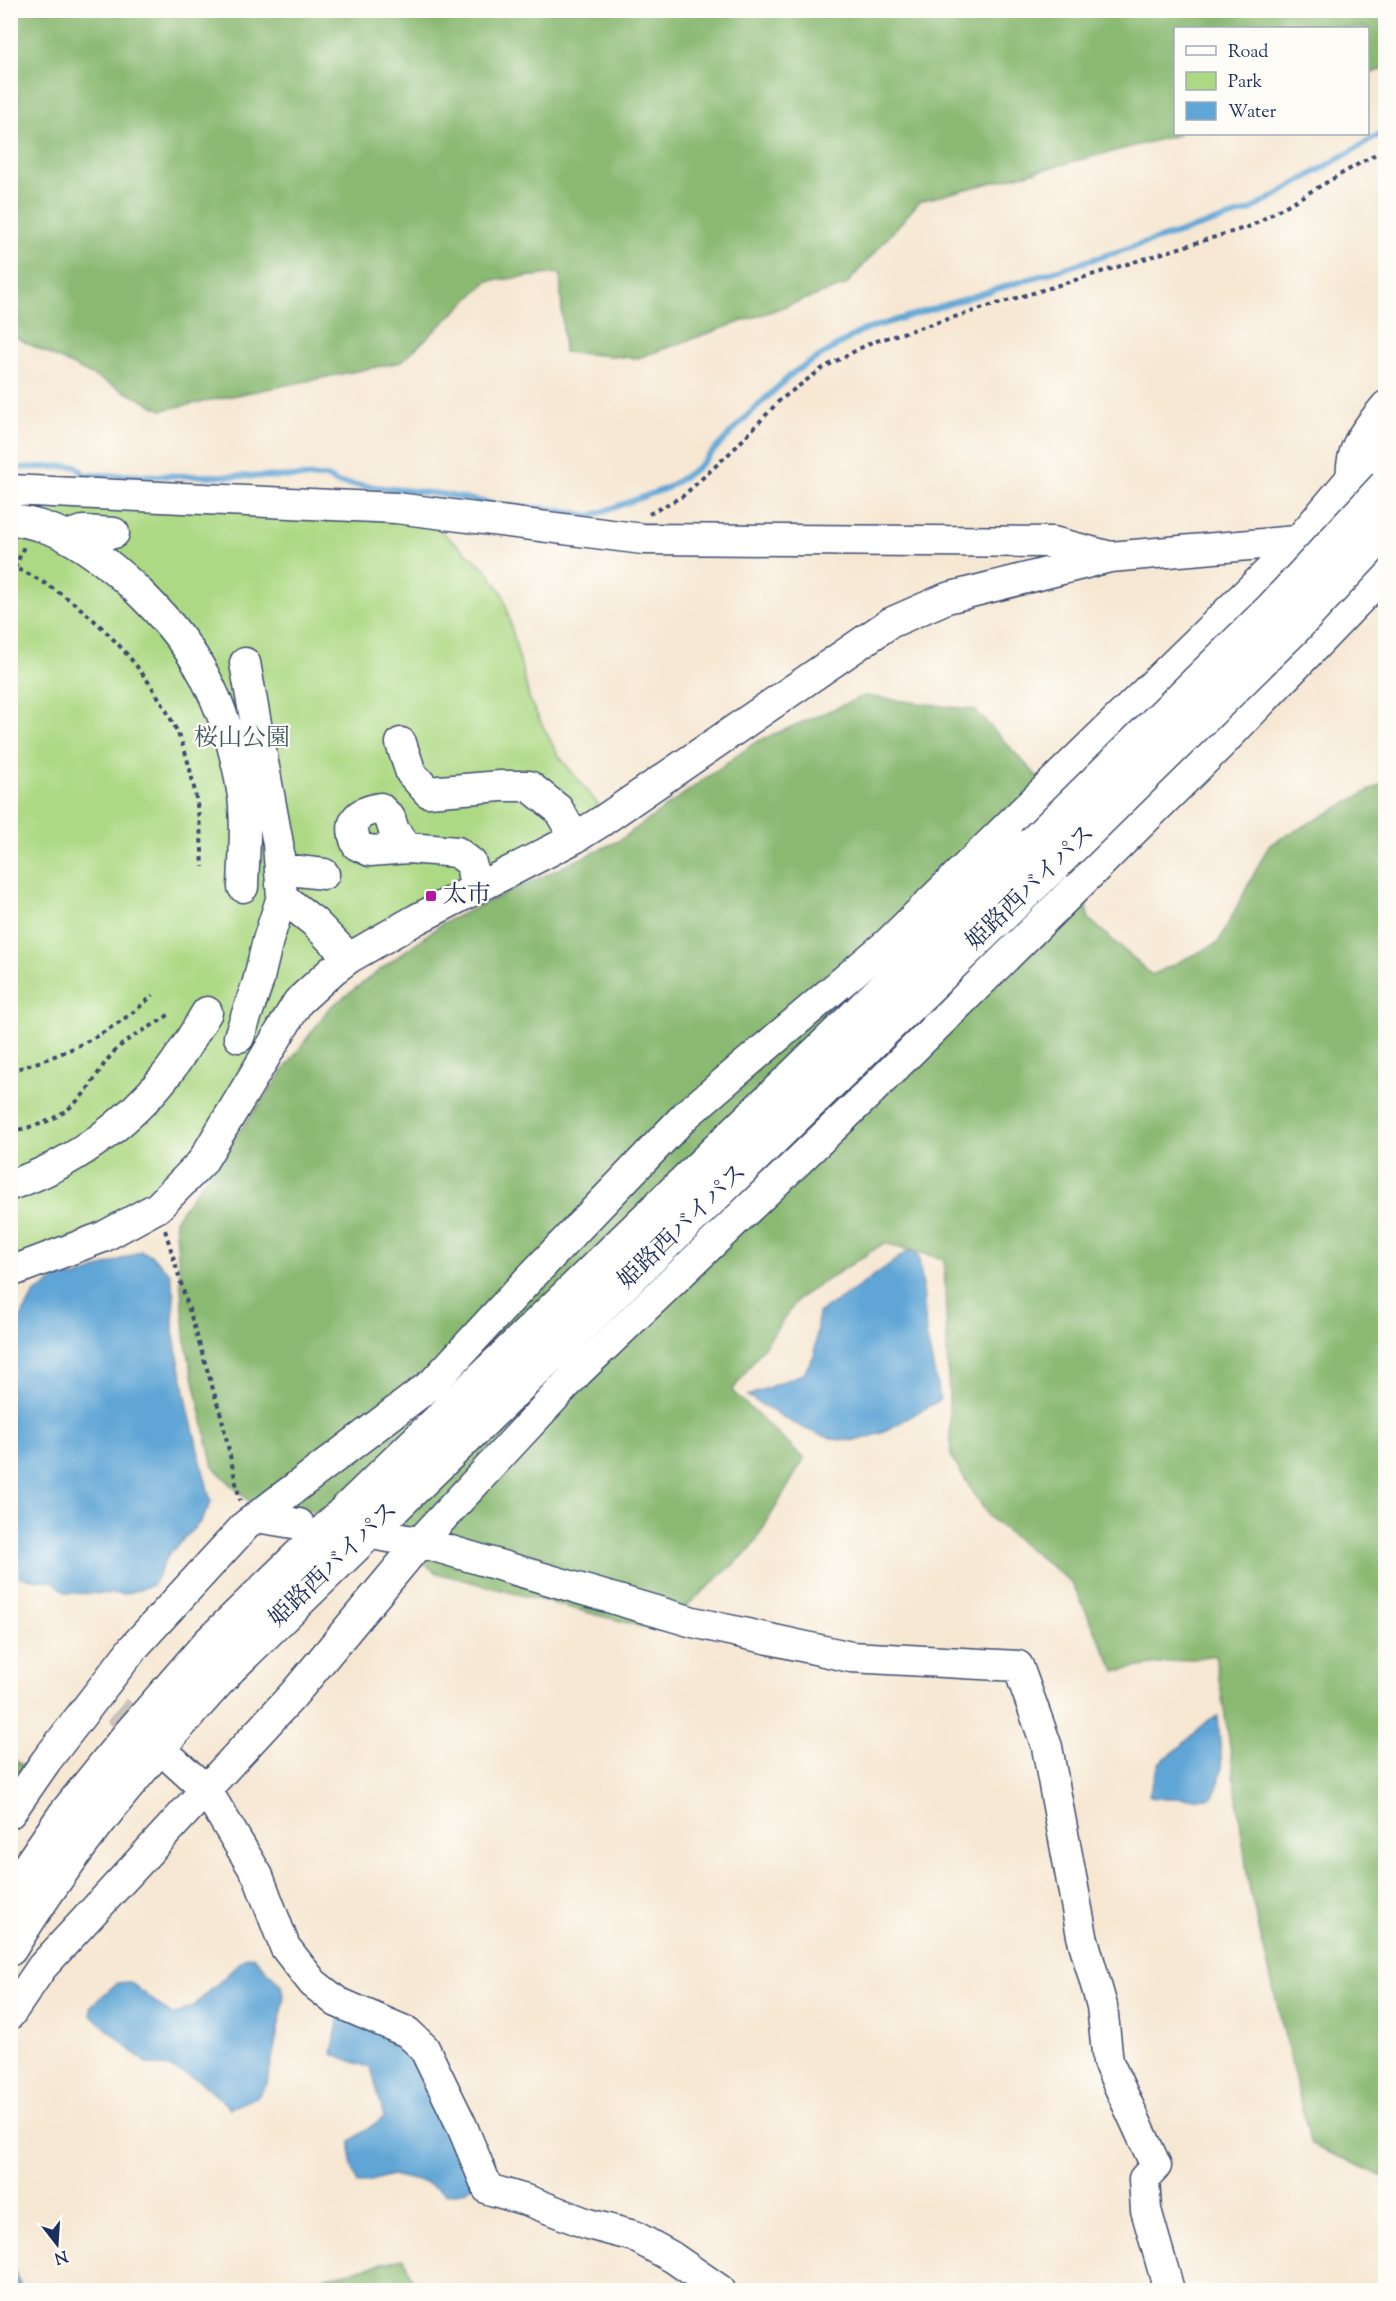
<svg xmlns="http://www.w3.org/2000/svg" width="1396" height="2301" font-family="'Sorts Mill Goudy','Noto Serif JP',serif">
<style>
.green{fill:#add984;stroke:#648471;stroke-width:1.5}
.forest{fill:#8ab972;stroke:#527468;stroke-width:1.5}
.water{fill:#5fa5d5;stroke:#3d6a9a;stroke-width:1.5}
.lines{fill:none;stroke-linecap:round;stroke-linejoin:round}
.stream{stroke:#5fa5d5;stroke-width:6}
.minor-tunnel{stroke:#cac2bb;stroke-width:30;stroke-dasharray:30 15;stroke-linecap:butt}
.minor-casing{stroke:#3c4b6f;stroke-width:33}
.highway-casing{stroke:#3c4b6f;stroke-width:36}
.path{stroke:#3c4b6f;stroke-width:4;stroke-dasharray:4.5 4.5;stroke-linecap:butt}
.minor{stroke:#fff;stroke-width:30}
.highway{stroke:#fff;stroke-width:33}
.highway-bridge-casing{stroke:#3c4b6f;stroke-width:36;stroke-linecap:butt}
.highway-bridge{stroke:#fff;stroke-width:33}
.poi-dot{fill:#b5179e;stroke:#fdfcf7;stroke-width:2}
.labels{text-anchor:middle;dominant-baseline:central;stroke-width:4.5;stroke-linejoin:round;paint-order:stroke}
.park-label{font-size:24px;fill:#405a68;stroke:#fdfcf7}
.street-label{font-size:24px;fill:#1b2f5e;stroke:#fdfcf7}
.poi-label{font-size:24px;fill:#1b2f5e;stroke:#fdfcf7;text-anchor:start}
</style>
<rect width="100%" height="100%" fill="#fdfcf7"/>
<filter id="ink" filterUnits="userSpaceOnUse"><feTurbulence type="fractalNoise" baseFrequency=".0167" numOctaves="2"/><feDisplacementMap in="SourceGraphic" scale="12" xChannelSelector="R" yChannelSelector="G"/><feConvolveMatrix kernelMatrix="1 2 1 2 8 2 1 2 1" color-interpolation-filters="sRGB"/></filter>
<filter id="wash" filterUnits="userSpaceOnUse"><feTurbulence type="fractalNoise" baseFrequency=".008" numOctaves="4" result="noise"/><feDisplacementMap in="SourceGraphic" scale="24" xChannelSelector="R" yChannelSelector="G"/><feGaussianBlur stdDeviation="1.35" result="paint"/><feColorMatrix in="noise" values="0 0 0 0 0 0 0 0 0 0 0 0 0 0 0 0 0 1.4 0 .05"/><feComposite in="paint" operator="in"/></filter>
<g filter="url(#wash)">
<rect width="100%" height="100%" fill="#f6e7d2"/>
<path class="green" d="M 11,495 L 424,517 L 486,569 L 503,594 L 530,701 L 558,755 L 601,808 L 334,954 L 194,1159 L 129,1213 L 11,1261 Z"/>
<path class="forest" d="M 1385,10 L 1385,69 L 1368,74 L 1368,28 L 1176,28 L 1176,134 L 1181,134 L 920,201 L 846,285 L 638,358 L 564,352 L 560,273 L 488,281 L 401,362 L 162,410 L 11,335 L 11,11 Z
M 864,696 L 975,710 L 1065,806 L 1089,919 L 1152,975 L 1218,943 L 1269,845 L 1385,782 L 1385,2177 L 1311,2145 L 1249,1887 L 1230,1746 L 1215,1655 L 1115,1671 L 1072,1583 L 989,1517 L 951,1457 L 944,1259 L 884,1243 L 799,1298 L 732,1391 L 804,1459 L 751,1549 L 658,1631 L 437,1573 L 359,1518 L 250,1502 L 213,1467 L 186,1344 L 175,1220 L 329,1008 L 443,923 L 620,840 L 756,742 Z
M 11,1757 L 23,1766 L 11,1787 Z
M 404,2258 L 416,2290 L 274,2290 Z"/>
<path class="water" d="M 141,1251 L 151,1255 L 170,1274 L 174,1292 L 173,1331 L 189,1412 L 211,1503 L 200,1522 L 168,1555 L 153,1585 L 124,1594 L 66,1593 L 54,1582 L 19,1577 L 18,1552 L 10,1534 L 11,1335 L 34,1294 L 59,1277 L 77,1277 Z
M 908,1251 L 918,1254 L 923,1287 L 926,1333 L 940,1400 C 918,1411 885,1434 862,1439 C 828,1448 776,1414 748,1396 L 804,1373 L 815,1354 L 818,1313 L 854,1290 Z
M 1218,1716 L 1222,1770 L 1215,1795 L 1209,1798 L 1153,1798 L 1149,1795 L 1159,1763 L 1180,1747 L 1209,1720 Z
M 253,1956 L 281,1985 L 284,2000 L 267,2084 L 258,2096 L 230,2108 L 199,2080 L 168,2067 L 147,2064 L 91,2015 L 91,2006 L 117,1983 L 130,1982 L 173,2016 L 194,2006 L 245,1958 Z
M 339,2016 L 404,2038 L 475,2185 L 462,2192 L 446,2194 L 427,2183 L 392,2175 L 358,2184 L 351,2163 L 351,2141 L 384,2117 L 373,2074 L 370,2068 L 332,2054 Z
M 11,2263 L 23,2289 L 23,2290 L 11,2290 Z"/>
<g class="lines">
<path class="stream" d="M 10,468 L 76,466 L 85,475 L 328,477 L 337,483 L 441,494 L 505,506 L 550,509 L 591,516 L 667,488 L 697,468 L 753,410 L 794,372 L 861,331 L 1249,211 L 1386,131"/>
</g>
</g>
<g filter="url(#ink)">
<g class="lines">
<path class="minor-tunnel" d="M 117,1710 L 154,1743"/>
<defs>
<path id="minor" d="M 10,490 L 396,508 L 643,539 L 1053,542 L 1107,556
M 1353,490 C 1346,452 1363,434 1386,406
M 10,519 C 30,523 50,527 67,537 C 117,564 177,624 204,675 C 223,711 237,754 243,796 C 247,826 244,856 243,887
M 66,536 L 83,531 L 114,533
M 401,743 L 411,773 L 428,792 L 501,786 L 529,786 L 558,809 L 575,838
M 408,848 L 370,851 L 357,845 C 347,821 357,812 380,808 L 390,818 L 394,831 L 408,848 L 457,852 L 471,863 L 475,888
M 281,869 L 324,874
M 282,897 L 314,922 L 349,958
M 239,1037 L 258,982 L 268,940 L 282,897 L 278,844 L 245,663
M 10,1185 C 70,1166 128,1124 167,1074 C 182,1055 194,1033 207,1012
M 10,1272 L 103,1237 L 158,1207 L 202,1162 L 298,1002 L 333,970 L 349,958 L 417,919 L 575,838 L 602,821 L 890,623 L 947,598 L 1110,557 L 1308,540
M 256,1517 L 299,1524
M 382,1536 L 420,1542 L 693,1622 L 851,1657 L 1018,1666 L 1047,1747 L 1082,1936 L 1102,2006 L 1108,2062 L 1156,2166 L 1144,2179 L 1146,2210 L 1169,2290
M 174,1761 L 207,1791 L 258,1876 L 285,1947 L 313,1983 L 337,2002 L 407,2032 L 424,2048 L 461,2124 L 488,2189 L 529,2201 L 588,2224 L 634,2236 L 672,2257 L 720,2290
M 10,1813 L 46,1761 L 133,1648 L 246,1525 L 433,1383 L 528,1280 L 686,1115 L 888,943 L 1300,541
M 10,2014 L 42,1967 L 293,1695 L 420,1542 L 578,1372 L 865,1097 L 1220,745 L 1386,572"/>
<path id="highway" d="M 1300,541 L 1386,439
M 10,1894 L 65,1814 L 128,1736 L 208,1644 L 1033,843
M 10,1949 C 73,1846 150,1756 231,1667 L 1055,864"/>
</defs>
<use href="#minor" class="minor-casing"/>
<use href="#highway" class="highway-casing"/>
<path class="path" d="M 649,514 L 683,496 L 734,449 L 780,400 L 823,368 L 870,343 L 1251,226 L 1386,148
M 10,566 C 84,594 162,680 186,755 C 197,792 201,829 203,867
M 15,568 L 24,546
M 10,1071 C 63,1056 113,1033 153,995
M 10,1131 C 41,1127 68,1115 87,1090 C 97,1077 104,1061 117,1049 C 133,1033 154,1027 171,1013
M 165,1230 L 222,1419 L 240,1501"/>
<use href="#minor" class="minor"/>
<use href="#highway" class="highway"/>
<defs>
<path id="highway-bridge" d="M 1033,843 L 1272,608 L 1386,485
M 1055,864 L 1294,629 L 1386,531"/>
</defs>
<use href="#highway-bridge" class="highway-bridge-casing"/>
<use href="#highway-bridge" class="highway-bridge"/>
</g>
</g>
<rect class="poi-dot" x="425" y="890" width="12" height="12" rx="3"/>
<g class="labels">
<g class="park-label">
<text x="242" y="739">桜山公園</text>
</g>
<g class="street-label">
<text transform="translate(1031 888) rotate(-44)">姫路西バイパス</text>
<text transform="translate(683 1227) rotate(-44)">姫路西バイパス</text>
<text transform="translate(334 1565) rotate(-44)">姫路西バイパス</text>
</g>
<g class="poi-label">
<text x="443" y="896">太市</text>
</g>
</g>
<rect width="1396" height="2301" fill="none" stroke="#fdfcf7" stroke-width="36"/>
<rect x="1174" y="27" width="195" height="108" fill="#fdfcf7" stroke="#a3aaba" stroke-width="1.5"/>
<rect x="1186" y="46" width="30" height="9" fill="#ffffff" stroke="#a3aaba" stroke-width="1.5"/>
<text x="1228" y="57" font-size="18" fill="#1b2f5e">Road</text>
<rect x="1186" y="72" width="30" height="18" fill="#add984" stroke="#a3aaba" stroke-width="1.5"/>
<text x="1228" y="87" font-size="18" fill="#1b2f5e">Park</text>
<rect x="1186" y="102" width="30" height="18" fill="#5fa5d5" stroke="#a3aaba" stroke-width="1.5"/>
<text x="1228" y="117" font-size="18" fill="#1b2f5e">Water</text>
<g transform="translate(57 2244) rotate(163)" stroke="#fdfcf7" stroke-width="4.5" paint-order="stroke">
<path d="M0-4.5L10 22L0 15L-10 22Z" fill="#1b2f5e"/>
<text y="-9" font-size="16" font-weight="bold" text-anchor="middle" fill="#1b2f5e">N</text>
</g>
</svg>
